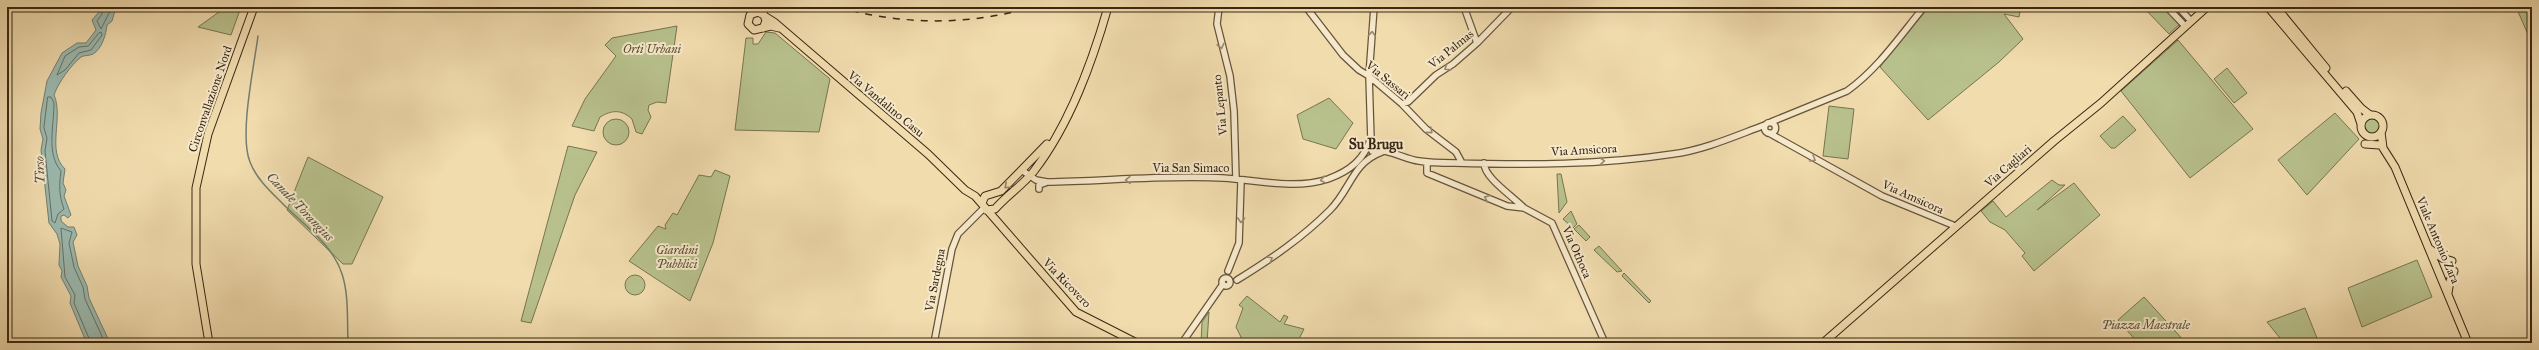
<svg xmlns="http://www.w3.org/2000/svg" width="2539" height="350" font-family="'IM FELL Great Primer',serif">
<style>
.green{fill:#b8c18c;stroke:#787450}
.water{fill:#9bbab0;stroke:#737f72}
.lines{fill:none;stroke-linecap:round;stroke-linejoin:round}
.shore{stroke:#6a7062;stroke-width:1}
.stream{stroke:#737f72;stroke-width:1.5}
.minor-casing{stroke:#66543a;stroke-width:8}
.major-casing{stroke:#382714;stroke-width:9}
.minor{stroke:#f6e8ca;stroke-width:5.5}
.major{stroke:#f1dcae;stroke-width:7}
.rail{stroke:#382714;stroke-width:1.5;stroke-dasharray:7 7;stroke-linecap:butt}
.oneway{stroke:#97886f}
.oneway2{stroke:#948261}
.labels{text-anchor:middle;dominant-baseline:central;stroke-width:4;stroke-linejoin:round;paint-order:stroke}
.park-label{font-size:12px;font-style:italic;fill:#584e32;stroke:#f6e8ca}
.street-label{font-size:12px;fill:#382714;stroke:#f6e8ca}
.water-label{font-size:13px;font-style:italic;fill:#514c3b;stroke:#f6e8ca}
.quarter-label{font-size:14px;font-weight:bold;fill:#382714;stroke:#f6e8ca}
</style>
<rect width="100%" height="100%" fill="#f1dcae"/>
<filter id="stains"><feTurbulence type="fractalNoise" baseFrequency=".005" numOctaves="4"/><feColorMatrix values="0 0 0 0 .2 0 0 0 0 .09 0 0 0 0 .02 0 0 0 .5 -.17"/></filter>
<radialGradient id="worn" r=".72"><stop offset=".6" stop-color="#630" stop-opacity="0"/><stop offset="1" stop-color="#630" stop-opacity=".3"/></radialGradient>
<path class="green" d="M 226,7 L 241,7 L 231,35 L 198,27 Z
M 1929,7 L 1999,7 L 2002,10 L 2003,7 L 2021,7 L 2019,17 L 2004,14 L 2023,39 L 1999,62 L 1928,120 L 1880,67 Z
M 2143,7 L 2165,7 L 2181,23 L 2169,34 Z
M 2516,7 L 2532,7 L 2532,38 L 2530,39 Z
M 677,26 L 666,103 L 657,102 L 649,105 L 648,110 L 651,117 L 642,134 L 636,132 L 632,119 C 621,109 612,110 600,117 L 594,131 L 572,126 L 585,99 L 616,56 L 605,45 L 612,38 Z
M 766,32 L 775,33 L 830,79 L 819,132 L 735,130 L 746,38 L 753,38 L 753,44 L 758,44 Z
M 2178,40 L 2253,129 L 2190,178 L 2121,91 Z
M 2227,68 L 2247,93 L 2234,103 L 2214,79 Z
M 1329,98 L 1353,123 L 1336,149 L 1303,139 L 1297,115 Z
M 1829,106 L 1854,109 L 1848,159 L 1823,156 Z
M 2335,113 L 2359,139 L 2307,195 L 2278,160 Z
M 2123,116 L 2136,130 L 2115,148 L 2111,148 L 2100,136 Z
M2364 126a8 8 0 1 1 16 0a8 8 0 1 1-16 0Z
M603 132a13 13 0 1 1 26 0a13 13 0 1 1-26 0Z
M 568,146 L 597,152 L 575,195 L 531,323 L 521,321 Z
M 308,157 L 383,197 L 352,264 L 343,264 L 287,210 Z
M 715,170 L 730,176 L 713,243 L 690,301 L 629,261 L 658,226 L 666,229 L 665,225 L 673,213 L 677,215 L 699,175 L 711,177 Z
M 1557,174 L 1561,174 L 1567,202 L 1559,213 Z
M 2052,180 L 2059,185 L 2065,185 L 2037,210 L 2074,183 L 2100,215 L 2034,271 L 2022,256 L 2025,253 L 2005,230 L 1990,222 L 1981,211 L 1993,201 L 2006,217 Z
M 1571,211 L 1577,224 L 1573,228 L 1563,219 Z
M 1579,225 L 1590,237 L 1586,241 L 1574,229 Z
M 1599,246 L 1622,271 L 1617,272 L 1594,250 Z
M 2417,260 L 2432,297 L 2362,327 L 2348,288 Z
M 1624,273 L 1651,301 L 1649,303 L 1622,276 Z
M625 285a10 10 0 1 1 20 0a10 10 0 1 1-20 0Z
M 1247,296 L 1280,322 L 1284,315 L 1288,317 L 1284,324 L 1304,329 L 1297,343 L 1240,343 L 1241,337 L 1236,327 L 1243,308 L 1239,305 Z
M 2144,297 L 2186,343 L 2138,343 L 2118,320 Z
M 2305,308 L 2319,343 L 2284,343 L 2267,322 Z
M 1209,312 L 1207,343 L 1201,343 L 1202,322 Z"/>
<path class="water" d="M 98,7 L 116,7 L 112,21 L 107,25 C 106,34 102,49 93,54 C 89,56 84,55 81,57 C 71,65 58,83 54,95 C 64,117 46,151 65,169 L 63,183 L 66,190 L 64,196 L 71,215 L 68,218 L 64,215 L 61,216 L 61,221 L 68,227 L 74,227 L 77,235 L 73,242 L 78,266 L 87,286 L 89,298 L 110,343 L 89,343 L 85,339 L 70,303 L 71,296 L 61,277 L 62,271 L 59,265 L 60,244 L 57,234 L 49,223 L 41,150 L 43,139 L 40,129 L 41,113 L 47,81 L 62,53 L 77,43 L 86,43 L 96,30 L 92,20 L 99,12 Z"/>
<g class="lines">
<path class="shore" d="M 102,7 L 102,14 L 97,21 L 101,29 L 112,7
M 99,33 L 101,32 L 102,35 L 91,50 L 79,53 L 65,70 L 57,75 L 65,56 L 79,47 L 88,46 Z
M 48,97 L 51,97 L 54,103 C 54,125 46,154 61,171 C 59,185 59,196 64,209 L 58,214 L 55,223 L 52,221 L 45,151 L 47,138 L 44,128 Z
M 91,343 L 74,303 L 75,295 L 65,277 L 61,228 L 72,232 L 69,243 L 74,267 L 83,287 L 85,299 L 105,343"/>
<path class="stream" d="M 258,36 C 254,67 239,135 250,162 C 257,180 271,192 284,205 C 304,225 333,245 342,274 C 349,295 347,320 348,343"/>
<defs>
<path id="minor" d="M 1219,7 L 1217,24 L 1230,76 L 1234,111 L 1236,179
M 1306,7 L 1343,55 L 1359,70 L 1369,76 L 1402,104 L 1426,129 L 1456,152 L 1462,163
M 1464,7 L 1477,43
M 2167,7 L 2185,26
M 2178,7 L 2191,21
M 1402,104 L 1408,102 L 1436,75 L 1453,64 L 1477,43 L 1512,7
M 1771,122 L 1847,91 C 1878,69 1900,36 1924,7
M1764.5 128a5.5 5.5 0 1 1 11 0a5.5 5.5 0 1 1-11 0Z
M 1769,133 L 1882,196 L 1955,226
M 1371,140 L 1369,76 L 1374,7
M 1372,151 C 1389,148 1403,159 1419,161 C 1431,163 1443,163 1455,163 C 1527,165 1601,165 1673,154 C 1704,150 1735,136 1765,125
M 1427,162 L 1427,173 L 1507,206 L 1524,208 L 1552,223 L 1605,343
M 1484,163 C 1484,178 1514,197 1524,208
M 1023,171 L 1036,180 L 1047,182 C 1105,181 1166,175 1223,178 C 1257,180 1294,190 1328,179 C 1350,171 1365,159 1371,137
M 1039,189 L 1039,185 L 1045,183
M 1228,271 L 1239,243 L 1241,181
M1222 282a4 4 0 1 1 8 0a4 4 0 1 1-8 0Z
M 1237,280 C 1271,259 1302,238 1330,210 C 1351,189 1352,163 1382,152
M 934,343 L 952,249 L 958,234 L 984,208
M 1182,343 L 1223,284"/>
<path id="major" d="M 2268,7 L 2357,112 L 2361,124
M 2276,7 L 2326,68
M 766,17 L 774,22 L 928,154 L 965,190 L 975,196 L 1076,312 L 1137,343
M 763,28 L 766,21 L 764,15 L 758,12 L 750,15 L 748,24 L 754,30 L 771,26 L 779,28
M 2346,91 L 2361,108 L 2370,115
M2361 126a11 11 0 1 1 22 0a11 11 0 1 1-22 0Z
M 2381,132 L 2383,148 L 2395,167 L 2468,343
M 2365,144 L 2379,145
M 982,203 L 985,196 L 1001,191 L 1047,144
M 986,210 L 995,209 C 1007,195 1023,185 1034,171 C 1070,124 1092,63 1108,7
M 2430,249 L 2442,258 L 2452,261
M 2448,293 L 2450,281 L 2454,271
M 209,343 L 196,264 L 196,188 L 208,134 L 254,7
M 1823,343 L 2054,141 L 2101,103 L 2207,7"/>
</defs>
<use href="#minor" class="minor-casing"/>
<use href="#major" class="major-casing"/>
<use href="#minor" class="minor"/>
<use href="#major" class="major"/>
<path class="rail" d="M 838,7 C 901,25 969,26 1032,7"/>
</g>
<defs><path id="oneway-chevron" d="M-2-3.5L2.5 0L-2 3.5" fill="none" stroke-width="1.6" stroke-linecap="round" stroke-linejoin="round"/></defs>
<g class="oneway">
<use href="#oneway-chevron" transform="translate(1372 34) rotate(-86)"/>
<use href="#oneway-chevron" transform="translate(1221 46) rotate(76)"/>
<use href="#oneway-chevron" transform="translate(1447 68) rotate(148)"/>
<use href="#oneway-chevron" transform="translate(1430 131) rotate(41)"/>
<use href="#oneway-chevron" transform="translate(1813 159) rotate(30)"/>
<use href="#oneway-chevron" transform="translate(1602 161) rotate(-4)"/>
<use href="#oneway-chevron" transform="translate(1128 180) rotate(179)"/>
<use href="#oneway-chevron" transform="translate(1323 180) rotate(167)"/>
<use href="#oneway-chevron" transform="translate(1487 198) rotate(-157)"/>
<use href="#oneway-chevron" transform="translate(1241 220) rotate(93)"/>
<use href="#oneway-chevron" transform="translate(1270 259) rotate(-31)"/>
</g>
<use class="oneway2" href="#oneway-chevron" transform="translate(1007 186) rotate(138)"/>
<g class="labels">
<g class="park-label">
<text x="652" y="49">Orti Urbani</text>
<text x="677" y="250">Giardini<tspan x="677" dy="14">Pubblici</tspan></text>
<text x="2146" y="325">Piazza Maestrale</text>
</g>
<g class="street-label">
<text transform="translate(1451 49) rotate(-39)">Via Palmas</text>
<text transform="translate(1388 80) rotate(39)">Via Sassari</text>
<text transform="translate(210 99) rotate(-71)">Circonvallazione Nord</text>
<text transform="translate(886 104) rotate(40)">Via Vandalino Casu</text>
<text transform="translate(1220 105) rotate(-96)">Via Lepanto</text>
<text transform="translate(1584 150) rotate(-3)">Via Amsicora</text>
<text transform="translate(2008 166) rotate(-41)">Via Cagliari</text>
<text x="1191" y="168">Via San Simaco</text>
<text transform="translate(1913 197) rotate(24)">Via Amsicora</text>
<text transform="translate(2438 240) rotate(67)">Viale Antonio Zara</text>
<text transform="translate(1577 252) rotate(66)">Via Othoca</text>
<text transform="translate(935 280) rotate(-79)">Via Sardegna</text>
<text transform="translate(1067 283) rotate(46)">Via Ricovero</text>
</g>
<g class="water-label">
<text transform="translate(40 170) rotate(-92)">Tirso</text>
<text transform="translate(300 207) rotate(46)">Canale Torangius</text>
</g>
<g class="quarter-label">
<text x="1376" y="144">Su Brugu</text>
</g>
</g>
<rect width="2539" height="350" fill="none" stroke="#f1dcae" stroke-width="24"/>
<rect x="8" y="8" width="2523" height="334" fill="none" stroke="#382714" stroke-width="2"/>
<rect x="12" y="12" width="2515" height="326" fill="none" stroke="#382714"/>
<rect width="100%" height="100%" filter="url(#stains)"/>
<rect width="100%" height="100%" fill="url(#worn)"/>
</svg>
